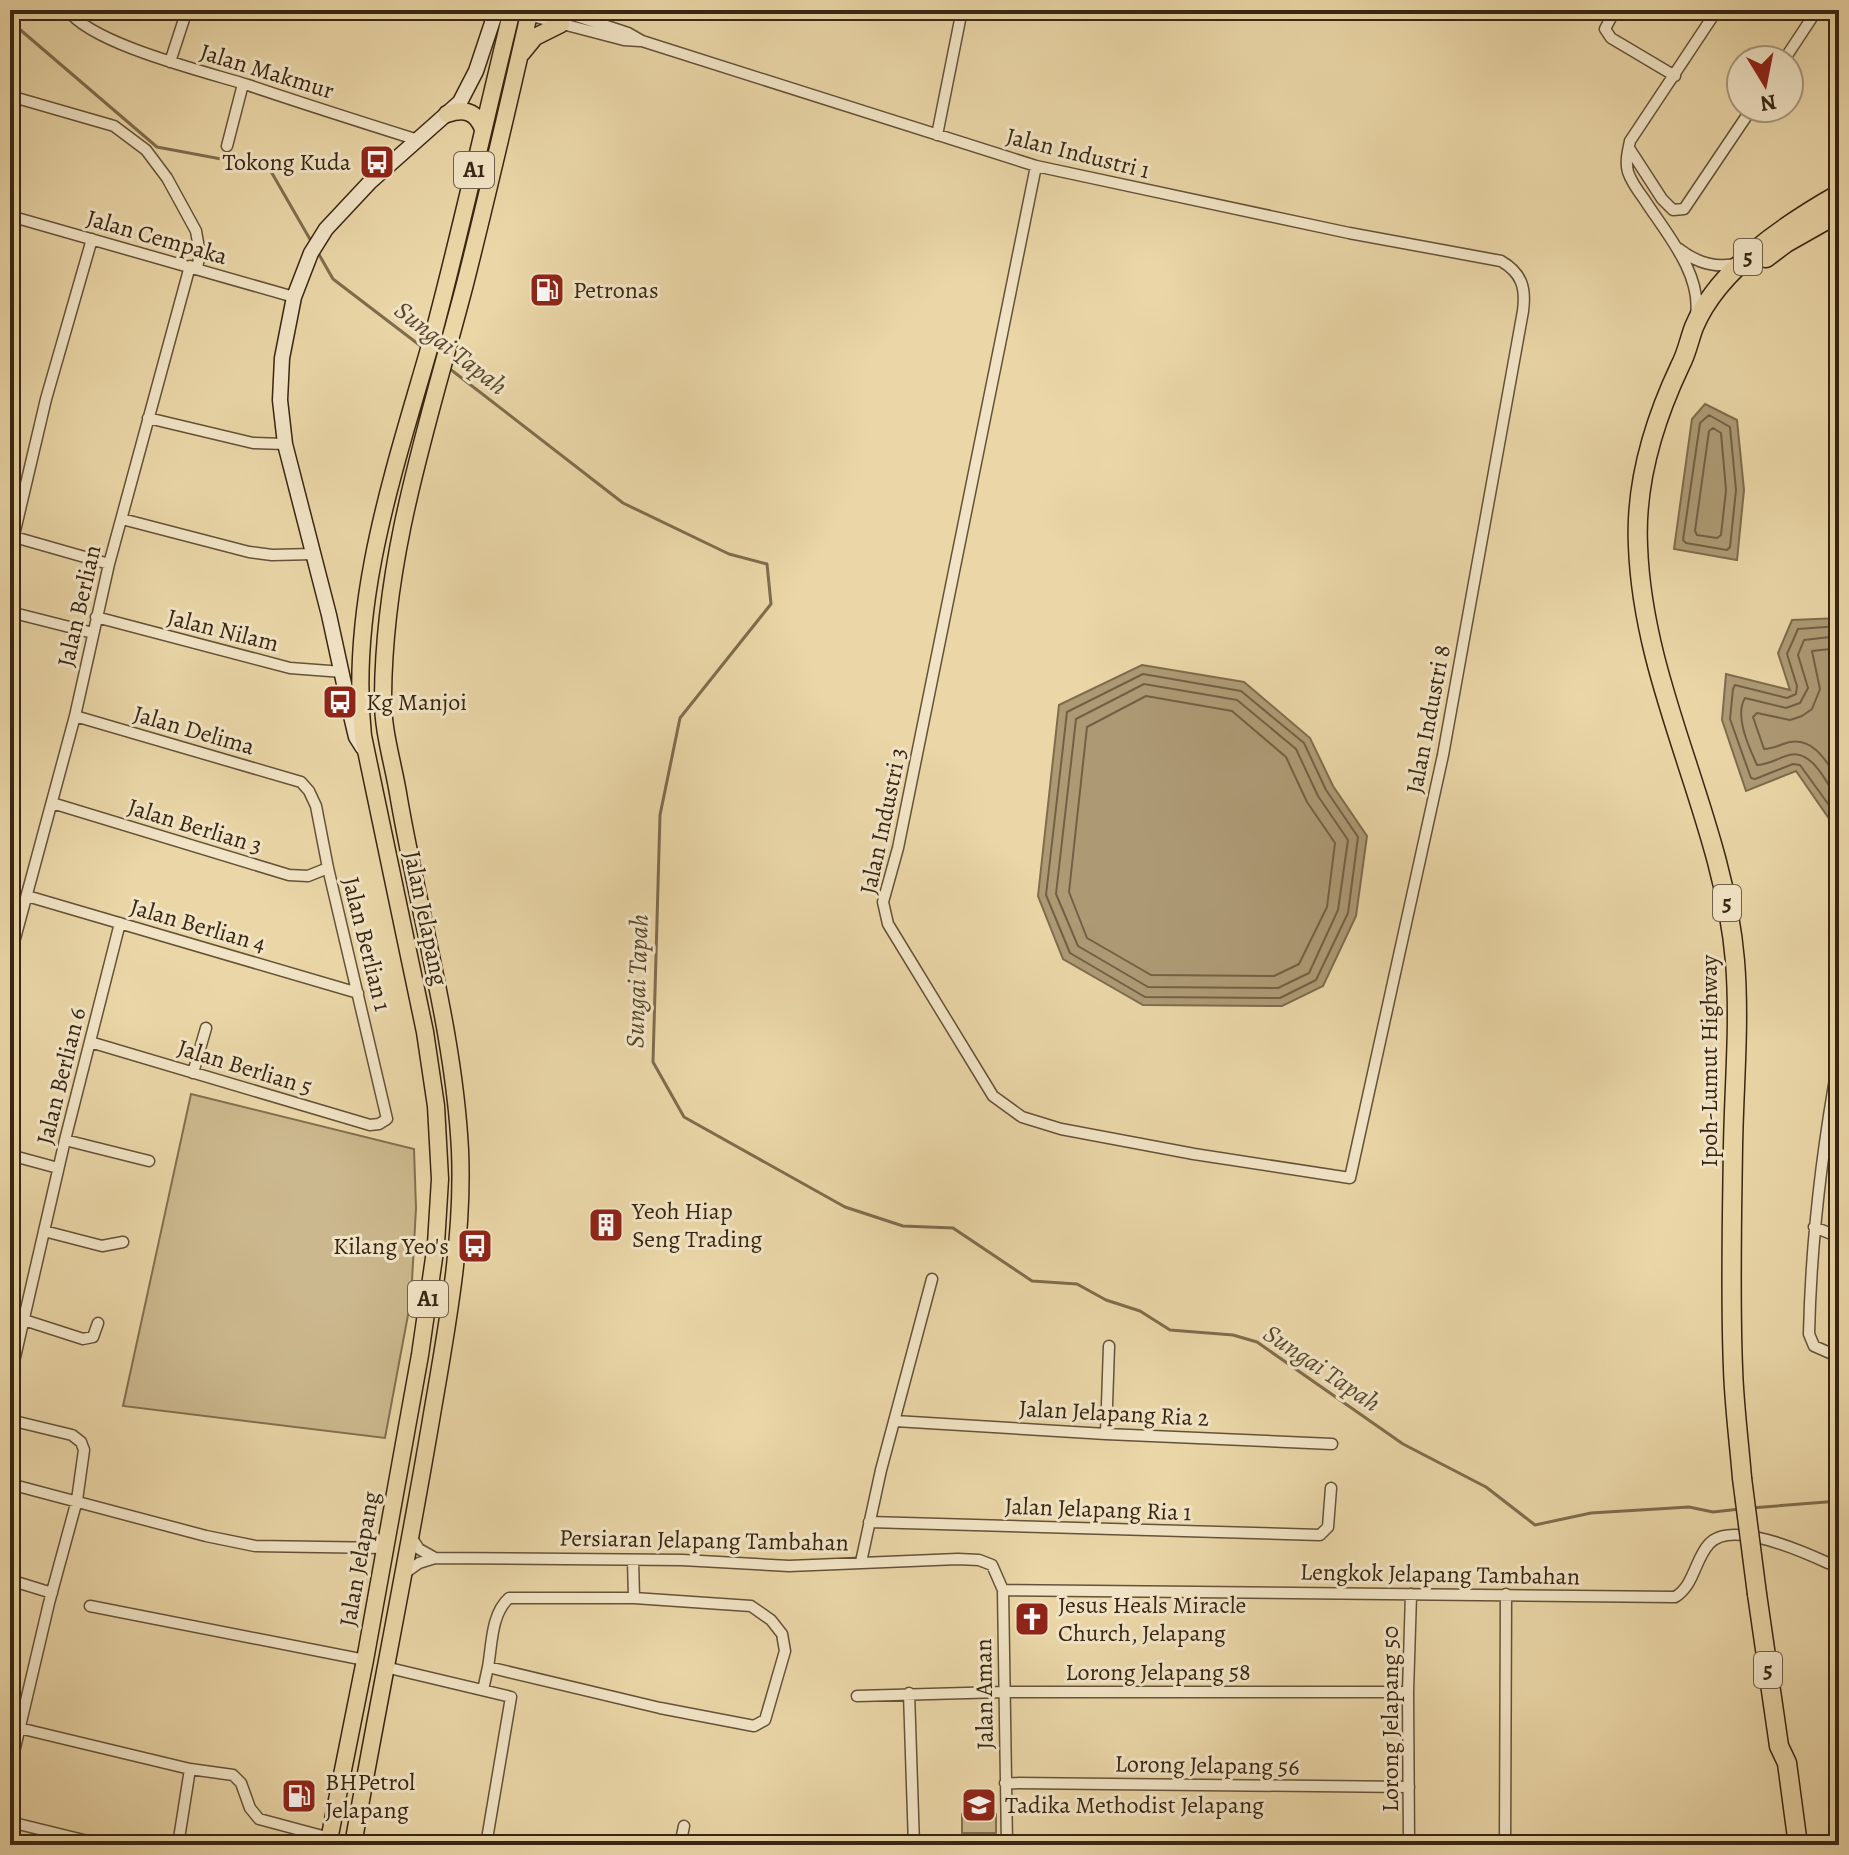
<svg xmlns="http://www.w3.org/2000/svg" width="1849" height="1855" font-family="Alegreya,serif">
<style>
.green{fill:#ccb88e;stroke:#826f50;stroke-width:2}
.water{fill:#ad9a75;stroke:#7e6c4e;stroke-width:2}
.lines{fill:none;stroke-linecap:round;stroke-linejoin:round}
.shore{stroke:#726044;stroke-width:2}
.stream{stroke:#7e6c4e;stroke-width:3}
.street-casing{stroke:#645238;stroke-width:13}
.secondary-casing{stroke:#382613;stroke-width:17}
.primary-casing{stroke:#382613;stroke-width:19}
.highway-casing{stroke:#382613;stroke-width:21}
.street{stroke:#f1e4c6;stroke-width:10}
.secondary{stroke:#f1e4c6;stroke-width:14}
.primary{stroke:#ead6a7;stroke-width:16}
.highway{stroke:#ead6a7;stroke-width:18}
.highway-bridge-casing{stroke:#382613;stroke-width:21;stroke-linecap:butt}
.highway-bridge{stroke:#ead6a7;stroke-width:18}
.labels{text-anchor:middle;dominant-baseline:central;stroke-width:6;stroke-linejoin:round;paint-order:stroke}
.shield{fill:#f1e4c6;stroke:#705f49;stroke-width:2}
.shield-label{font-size:22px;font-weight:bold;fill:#382613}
.street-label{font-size:24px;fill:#382613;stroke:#f1e4c6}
.poi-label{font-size:24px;fill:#382613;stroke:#f1e4c6;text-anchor:start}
.water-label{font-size:26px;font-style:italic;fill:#5b4930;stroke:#f1e4c6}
</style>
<rect width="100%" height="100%" fill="#ead6a7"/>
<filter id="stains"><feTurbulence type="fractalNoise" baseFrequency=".0025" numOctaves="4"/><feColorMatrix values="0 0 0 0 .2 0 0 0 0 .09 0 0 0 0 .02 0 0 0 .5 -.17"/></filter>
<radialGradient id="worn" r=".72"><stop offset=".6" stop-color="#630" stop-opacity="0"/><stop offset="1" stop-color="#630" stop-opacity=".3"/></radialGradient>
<path class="green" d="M 191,1094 L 414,1149 L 416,1208 L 411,1299 L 385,1438 L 123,1406 Z
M 962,1814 L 996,1814 L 996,1833 L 962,1833 Z"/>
<path class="water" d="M 1705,404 L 1737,420 L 1744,490 L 1737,560 L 1674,549 L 1692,419 Z
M 1839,618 L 1839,833 L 1796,771 L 1746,791 L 1722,720 L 1726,674 L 1790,690 L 1778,653 L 1792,620 Z
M 1142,665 L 1244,682 L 1310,738 L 1333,786 L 1367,836 L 1356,916 L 1323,986 L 1282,1006 L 1143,1005 L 1063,959 L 1038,896 L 1059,705 Z"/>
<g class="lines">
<path class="shore" d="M 1709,415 L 1730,427 L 1736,490 L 1730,547 L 1727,550 L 1686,543 L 1683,540 L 1700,423 Z
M 1713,428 L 1721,433 L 1726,490 L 1721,535 L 1717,538 L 1697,535 L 1695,531 L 1709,431 Z
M 1839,626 L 1798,629 L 1787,654 L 1797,686 L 1796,694 L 1787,698 L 1735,685 L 1733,689 L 1730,719 L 1751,778 L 1755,779 L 1793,764 L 1800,765 L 1839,819
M 1839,636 L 1804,640 L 1798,655 L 1808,688 L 1800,703 L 1786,708 L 1745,698 C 1734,716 1749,747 1757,765 C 1768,765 1778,758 1789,755 C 1812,748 1828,785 1839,802
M 1839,648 L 1812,651 L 1820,689 L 1812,709 L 1802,716 L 1790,720 L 1757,713 L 1753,717 L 1764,749 C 1773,749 1781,744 1790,742 C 1815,738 1827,763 1839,780
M 1143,674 L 1241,691 L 1304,743 L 1326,790 L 1358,837 L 1348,913 L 1316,980 L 1280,998 L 1145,997 L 1070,953 L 1046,895 L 1067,712 Z
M 1144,684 L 1237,700 L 1296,749 L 1318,796 L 1348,840 L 1338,910 L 1309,973 L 1278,988 L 1148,987 L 1078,946 L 1056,894 L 1076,719 Z
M 1146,696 L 1232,711 L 1286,757 L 1307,802 L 1335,843 L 1327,907 L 1299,964 L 1274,976 L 1151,975 L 1087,938 L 1069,892 L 1087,727 Z"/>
<path class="stream" d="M 10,21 L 157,147 L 269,168 L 311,241
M 317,251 L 333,279 L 422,347
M 450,369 L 623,503 L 729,554 L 767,564 L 771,604 L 680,718 L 660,815 L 653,1062 L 684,1117 L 845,1207 L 903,1226 L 953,1228 L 1032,1281 L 1077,1284 L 1106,1300 L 1140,1311 L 1170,1330 L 1233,1335 L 1257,1342 L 1403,1444 L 1486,1487 L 1535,1525 L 1591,1513 L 1689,1507 L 1713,1512 L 1740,1509
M 1751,1508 L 1839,1501"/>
<defs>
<path id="street" d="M 68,10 C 91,44 206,72 248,85 C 304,104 361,122 418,140
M 1615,10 L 1605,29 L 1611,38 L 1675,76
M 564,12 L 628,33 L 642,41 L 1036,166 L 1349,233 L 1501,261 C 1522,273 1526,288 1523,311 L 1443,755 L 1350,1178 L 1194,1154 L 1061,1129 L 1022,1117 L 993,1096 L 888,924 L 883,902 L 898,848 L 1036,166
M 528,15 L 624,40 L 640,41
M 1784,60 L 1817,10
M 170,62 L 187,10
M 10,96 L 114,126 L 146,150 L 167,178 L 196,231 L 200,254 L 197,268
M 937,135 L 962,10
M 227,146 L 243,84
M 1629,148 L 1662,199 L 1673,210 L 1684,209 L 1752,108
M 10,216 L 294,297
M 1679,249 C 1697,263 1717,269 1739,263
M 1696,315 C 1702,273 1665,232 1644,199 C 1638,191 1631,181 1628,172 C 1625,162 1628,151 1630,141 L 1717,10
M 148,418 L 253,443 L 285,444
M 122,519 L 249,552 L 272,555 L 314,554
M 11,536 L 109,564
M 10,552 L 46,399 L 92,239
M 10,612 L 93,633
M 96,617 L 290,668 L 343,672
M 75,716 L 301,782 L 309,791 L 316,806 L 328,868 L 387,1119 L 379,1124 L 370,1125 L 90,1042
M 52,803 L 289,875 L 308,876 L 328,868
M 27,896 L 358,993
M 10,957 L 75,716 L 109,564 L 190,266
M 1839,1057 C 1822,1149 1811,1240 1809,1334 L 1814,1346 L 1839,1357
M 193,1073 L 206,1028
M 65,1140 L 149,1161
M 10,1155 L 58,1168
M 1814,1227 L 1839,1237
M 44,1231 L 102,1246 L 123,1242
M 24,1320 L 83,1339 L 93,1337 L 98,1323
M 10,1379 L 65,1140 L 120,923
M 10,1420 L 72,1435 L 81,1442 L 84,1450 L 77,1500 L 49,1603 L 10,1769
M 895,1421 L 1106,1434 L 1332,1444
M 1106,1434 L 1109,1346
M 10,1484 L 206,1536 L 255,1546 L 386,1548
M 869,1522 L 1320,1535 L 1328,1527 L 1331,1488
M 411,1537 L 419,1549 L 435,1558
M 633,1560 L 634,1598
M 861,1562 L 881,1470 L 932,1279
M 405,1573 L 419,1563 L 435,1558 L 682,1560 L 789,1566 L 958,1559 L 979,1560 L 992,1565 L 1003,1590 L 1007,1845
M 10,1580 L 52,1593
M 1003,1590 L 1675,1597 C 1694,1586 1695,1559 1709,1544 C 1731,1519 1804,1552 1828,1563 L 1839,1565
M 509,1598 L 634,1598 L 751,1606 L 771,1620 L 782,1634 L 785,1651 L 765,1720 L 754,1726 L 660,1708 L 488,1667 C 492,1645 491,1614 509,1598 Z
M 90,1606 L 365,1660
M 385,1667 L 511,1697 L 486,1845
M 483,1690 L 488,1667
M 909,1693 L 914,1845
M 857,1696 L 1003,1692 L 1408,1692
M 19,1728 L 190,1769 L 233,1775 L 241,1783 L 250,1808 L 259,1819 L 330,1838
M 1005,1783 L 1409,1787
M 10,1822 L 104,1845
M 178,1845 L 190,1769
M 680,1845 L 684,1826
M 1409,1845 L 1408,1692 L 1411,1594
M 1505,1845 L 1506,1594"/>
<path id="secondary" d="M 363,748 L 356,737 L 351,716 L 329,615 L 285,444 L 280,400 L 282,358 L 294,297 L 311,253 L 326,229 L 370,182 L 460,102 L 476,71 L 495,14 L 502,10 L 522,13"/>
<path id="primary" d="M 564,10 L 568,13
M 522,53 L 535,37 L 561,24
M 447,114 C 464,108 476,111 483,129
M 328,1845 L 365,1660 L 420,1355 L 436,1244 L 440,1179 L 436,1106 L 425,1032 L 363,736 C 348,597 398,460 435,328 C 463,222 486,116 512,10
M 353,1845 C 378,1703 407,1562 431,1420 C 446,1332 464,1240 460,1150 C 454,1032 419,915 399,799 C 394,766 382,730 383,697 C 384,552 429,422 465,284 C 488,193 509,102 530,10"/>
<path id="highway" d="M 1766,258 L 1786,243 L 1839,213
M 1742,1478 C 1739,1441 1734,1404 1733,1368 C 1730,1294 1732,1220 1733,1147 C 1734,1085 1740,1023 1735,961 C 1723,818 1643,690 1638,546 C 1635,485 1654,421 1680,366 C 1687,353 1689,340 1694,327 C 1718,269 1786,224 1839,194
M 1757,1594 L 1779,1746 L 1787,1763 L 1798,1845"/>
</defs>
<use href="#street" class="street-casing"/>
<use href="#secondary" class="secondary-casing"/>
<use href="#primary" class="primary-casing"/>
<use href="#highway" class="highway-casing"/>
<use href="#street" class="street"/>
<use href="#secondary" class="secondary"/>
<use href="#primary" class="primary"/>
<use href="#highway" class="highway"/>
<defs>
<path id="highway-bridge" d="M 1742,1478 L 1757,1594"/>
</defs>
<use href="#highway-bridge" class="highway-bridge-casing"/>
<use href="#highway-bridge" class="highway-bridge"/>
</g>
<defs>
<symbol id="bus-square" viewBox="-11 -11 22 22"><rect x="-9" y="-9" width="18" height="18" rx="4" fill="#8f2418" stroke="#f1e4c6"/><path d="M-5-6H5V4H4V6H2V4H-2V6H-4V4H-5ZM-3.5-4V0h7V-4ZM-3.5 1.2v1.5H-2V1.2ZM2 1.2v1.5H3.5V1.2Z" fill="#fff"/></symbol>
<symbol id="fuel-square" viewBox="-11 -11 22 22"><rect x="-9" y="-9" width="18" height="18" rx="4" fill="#8f2418" stroke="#f1e4c6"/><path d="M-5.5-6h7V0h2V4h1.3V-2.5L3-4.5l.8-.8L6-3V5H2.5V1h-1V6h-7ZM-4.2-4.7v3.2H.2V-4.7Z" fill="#fff"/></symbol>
<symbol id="building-square" viewBox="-11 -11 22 22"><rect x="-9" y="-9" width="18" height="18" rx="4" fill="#8f2418" stroke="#f1e4c6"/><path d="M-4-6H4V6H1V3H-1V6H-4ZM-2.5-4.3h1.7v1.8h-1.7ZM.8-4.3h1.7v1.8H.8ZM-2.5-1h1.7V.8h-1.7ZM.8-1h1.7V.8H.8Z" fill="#fff"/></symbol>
<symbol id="church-square" viewBox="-11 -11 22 22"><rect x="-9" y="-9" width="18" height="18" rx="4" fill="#8f2418" stroke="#f1e4c6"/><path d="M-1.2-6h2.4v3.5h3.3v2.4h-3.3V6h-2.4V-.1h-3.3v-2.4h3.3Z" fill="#fff"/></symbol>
<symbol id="school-square" viewBox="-11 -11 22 22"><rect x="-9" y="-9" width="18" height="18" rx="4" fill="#8f2418" stroke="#f1e4c6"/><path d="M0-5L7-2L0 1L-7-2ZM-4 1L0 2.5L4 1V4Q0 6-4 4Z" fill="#fff"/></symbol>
</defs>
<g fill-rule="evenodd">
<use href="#bus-square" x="357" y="142" width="40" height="40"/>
<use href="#fuel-square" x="527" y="270" width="40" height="40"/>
<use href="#bus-square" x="320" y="682" width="40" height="40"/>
<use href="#building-square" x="586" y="1205" width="40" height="40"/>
<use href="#bus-square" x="455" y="1226" width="40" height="40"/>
<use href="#church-square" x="1012" y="1599" width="40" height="40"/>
<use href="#fuel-square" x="279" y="1776" width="40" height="40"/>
<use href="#school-square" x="959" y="1785" width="40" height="40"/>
</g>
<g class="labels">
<g class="shield">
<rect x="454" y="152" width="40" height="36" rx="6"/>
<rect x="1734" y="239" width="28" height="36" rx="6"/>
<rect x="1713" y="885" width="28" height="36" rx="6"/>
<rect x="408" y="1281" width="40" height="36" rx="6"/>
<rect x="1754" y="1652" width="28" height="36" rx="6"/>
</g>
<g class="shield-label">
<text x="474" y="170">A1</text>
<text x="1748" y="257">5</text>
<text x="1727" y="903">5</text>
<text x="428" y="1299">A1</text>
<text x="1768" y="1670">5</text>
</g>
<g class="street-label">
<text transform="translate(267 71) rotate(17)">Jalan Makmur</text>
<text transform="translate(1078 153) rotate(14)">Jalan Industri 1</text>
<text transform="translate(157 237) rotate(16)">Jalan Cempaka</text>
<text transform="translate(79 606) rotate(-77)">Jalan Berlian</text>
<text transform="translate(223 630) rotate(14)">Jalan Nilam</text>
<text transform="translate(1428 719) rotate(-79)">Jalan Industri 8</text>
<text transform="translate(194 730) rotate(16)">Jalan Delima</text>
<text transform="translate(883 821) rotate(-78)">Jalan Industri 3</text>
<text transform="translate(195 826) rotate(17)">Jalan Berlian 3</text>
<text transform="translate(426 918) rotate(78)">Jalan Jelapang</text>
<text transform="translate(198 925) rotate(16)">Jalan Berlian 4</text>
<text transform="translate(367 944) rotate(76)">Jalan Berlian 1</text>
<text transform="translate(1709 1061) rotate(-90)">Ipoh-Lumut Highway</text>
<text transform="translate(245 1067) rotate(17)">Jalan Berlian 5</text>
<text transform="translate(61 1076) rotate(-76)">Jalan Berlian 6</text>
<text transform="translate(1114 1413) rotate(3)">Jalan Jelapang Ria 2</text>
<text transform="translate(1098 1509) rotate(2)">Jalan Jelapang Ria 1</text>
<text transform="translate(704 1540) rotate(1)">Persiaran Jelapang Tambahan</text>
<text transform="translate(359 1559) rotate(-80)">Jalan Jelapang</text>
<text transform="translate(1440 1574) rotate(1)">Lengkok Jelapang Tambahan</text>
<text x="1158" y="1672">Lorong Jelapang 58</text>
<text transform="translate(984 1694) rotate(-91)">Jalan Aman</text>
<text transform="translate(1390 1719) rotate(-90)">Lorong Jelapang 50</text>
<text transform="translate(1207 1765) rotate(1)">Lorong Jelapang 56</text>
</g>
<g class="poi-label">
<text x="351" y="162" text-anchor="end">Tokong Kuda</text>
<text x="573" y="290">Petronas</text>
<text x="366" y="702">Kg Manjoi</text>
<text x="632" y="1211">Yeoh Hiap<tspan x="632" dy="28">Seng Trading</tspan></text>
<text x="449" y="1246" text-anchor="end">Kilang Yeo's</text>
<text x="1058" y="1605">Jesus Heals Miracle<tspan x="1058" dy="28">Church, Jelapang</tspan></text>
<text x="325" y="1782">BHPetrol<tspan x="325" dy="28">Jelapang</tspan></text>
<text x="1005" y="1805">Tadika Methodist Jelapang</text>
</g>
<g class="water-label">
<text transform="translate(451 348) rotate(38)">Sungai Tapah</text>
<text transform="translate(637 981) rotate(-88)">Sungai Tapah</text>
<text transform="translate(1322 1368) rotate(34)">Sungai Tapah</text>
</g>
</g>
<rect width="1849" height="1855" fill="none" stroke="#ead6a7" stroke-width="40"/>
<rect x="12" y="12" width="1825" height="1831" fill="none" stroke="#382613" stroke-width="4"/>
<rect x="20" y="20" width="1809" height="1815" fill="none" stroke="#382613" stroke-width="2"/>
<g transform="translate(1765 84) rotate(170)"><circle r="38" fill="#f1e4c6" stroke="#a7987e" stroke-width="2"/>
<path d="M0-6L14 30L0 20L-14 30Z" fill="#8f2418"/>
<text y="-12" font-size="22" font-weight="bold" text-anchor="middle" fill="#382613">N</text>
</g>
<rect width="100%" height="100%" filter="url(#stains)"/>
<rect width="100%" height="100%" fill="url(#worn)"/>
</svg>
